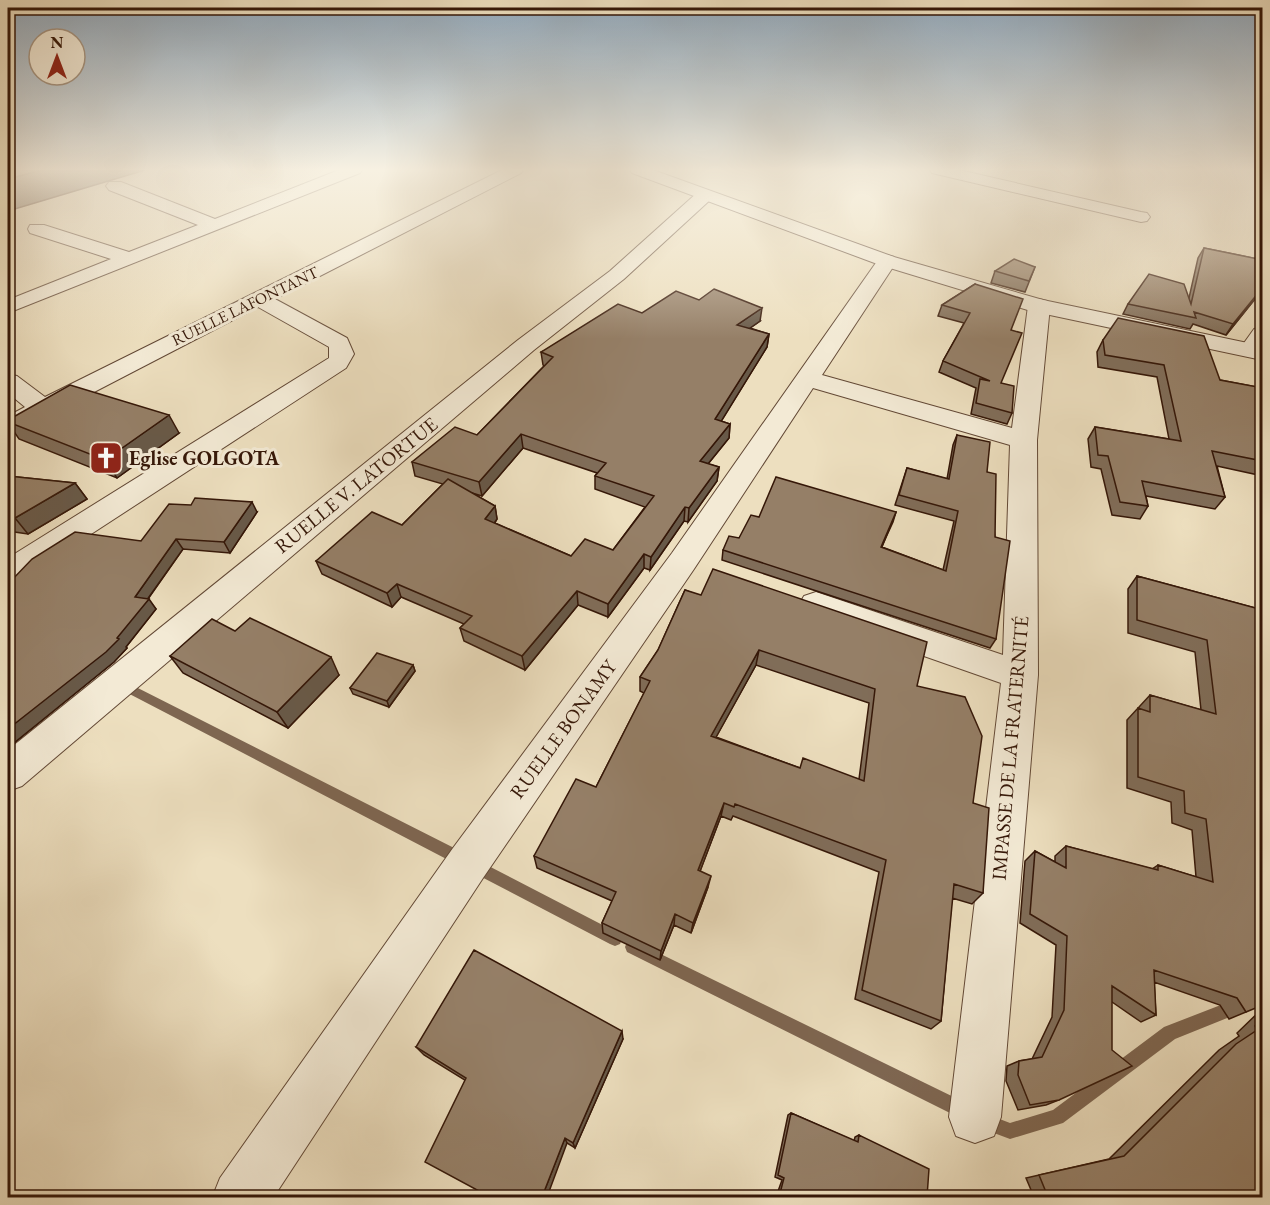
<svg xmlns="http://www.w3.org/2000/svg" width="1270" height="1205" font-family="'EB Garamond',serif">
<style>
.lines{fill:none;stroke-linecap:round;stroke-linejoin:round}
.stream{fill:#7e6651;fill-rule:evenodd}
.minor-casing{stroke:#634936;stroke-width:2}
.tertiary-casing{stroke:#634936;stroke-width:2}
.minor{fill:#f3ead5;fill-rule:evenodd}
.tertiary{fill:#f3ead5;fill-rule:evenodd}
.wall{fill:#806d59;stroke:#351708;stroke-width:1.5;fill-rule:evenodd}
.shaded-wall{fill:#685948;stroke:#351708;stroke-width:1.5}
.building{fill:#957f67;stroke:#351708;stroke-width:1.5;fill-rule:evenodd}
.labels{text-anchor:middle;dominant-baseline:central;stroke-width:6;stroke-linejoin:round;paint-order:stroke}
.far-street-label{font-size:16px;fill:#351708;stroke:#f3ead5}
.poi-label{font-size:20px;font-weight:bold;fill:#351708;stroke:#f3ead5;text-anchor:start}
.street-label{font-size:20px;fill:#351708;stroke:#f3ead5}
</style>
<rect width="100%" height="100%" fill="#eddfbf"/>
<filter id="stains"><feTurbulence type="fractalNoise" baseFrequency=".00333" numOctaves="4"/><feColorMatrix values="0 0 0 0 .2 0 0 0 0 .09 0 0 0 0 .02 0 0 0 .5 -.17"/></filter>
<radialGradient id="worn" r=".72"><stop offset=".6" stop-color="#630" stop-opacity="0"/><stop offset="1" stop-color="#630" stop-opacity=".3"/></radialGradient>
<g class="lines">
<path class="stream" d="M 122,680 L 466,854 L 468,859 L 466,864 L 461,866 L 456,864 L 118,688 L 116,685 L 118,682 Z
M 475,859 L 620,934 L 622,939 L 620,944 L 615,946 L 610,944 L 470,871 L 468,866 L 470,861 Z
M 632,940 L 968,1104 L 970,1110 L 968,1116 L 962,1118 L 956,1116 L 627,952 L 625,947 L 627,942 Z
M 1262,989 L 1262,1004 L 1175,1039 L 1063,1123 L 1010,1139 L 978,1127 L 976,1121 L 978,1115 L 984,1113 L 1010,1123 L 1053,1110 L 1164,1027 Z"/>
<defs>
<path id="minor" d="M 339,170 L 362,170 L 360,173 L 8,313 L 8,300 L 111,259 L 30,233 L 28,229 L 30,225 L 44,225 L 129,252 L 198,225 L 109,190 L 106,186 L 109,182 L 121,182 L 215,219 Z
M 502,170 L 523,170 L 521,173 L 275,299 L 347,338 L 354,354 L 346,368 L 19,581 L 8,584 L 8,558 L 329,358 L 329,347 L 258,307 L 17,432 L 8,434 L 8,416 L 25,407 L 8,393 L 8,374 L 17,376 L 45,397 Z
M 930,170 L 959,170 L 1141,212 L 1147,213 L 1150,217 L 1147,221 L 1141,222 L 932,173 Z
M 704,191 L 710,192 L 713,196 L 710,200 L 624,279 L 534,350 L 22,786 L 8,791 L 8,750 L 518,340 L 610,271 L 698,192 Z
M 887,255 L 894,257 L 897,261 L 822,375 L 1012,428 L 1028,306 L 1031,301 L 1039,299 L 1047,301 L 1050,306 L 1037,440 L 1038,675 L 1001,1117 L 994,1136 L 975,1143 L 956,1136 L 949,1117 L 1001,683 L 804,614 L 799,605 L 804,596 L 816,592 L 1003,655 L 1010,445 L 813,388 L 694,569 L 483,878 L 273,1198 L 212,1198 L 220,1178 L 453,848 L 672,553 L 880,257 Z
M 1262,327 L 1262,350 L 1259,355 L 1251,357 L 1243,355 L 1239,350 L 1254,329 Z"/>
<path id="tertiary" d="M 630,170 L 653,170 L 894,257 L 1043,300 L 1262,346 L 1262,360 L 1031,311 L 880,265 L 632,173 Z"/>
</defs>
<use href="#minor" class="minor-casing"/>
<use href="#tertiary" class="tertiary-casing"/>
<use href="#minor" class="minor"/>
<use href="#tertiary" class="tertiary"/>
</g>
<path class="wall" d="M 1204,248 L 1263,260 L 1263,289 L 1226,335 L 1193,324 L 1190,329 L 1123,314 L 1128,304 L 1189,298 L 1198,258 Z
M 1035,267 L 1025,292 L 991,283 L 995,271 Z
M 975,284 L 1001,383 L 1012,413 L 1007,424 L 971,414 L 976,388 L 939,372 L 943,361 L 964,323 L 938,316 L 942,305 Z
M 642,313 L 760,321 L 750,328 L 769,334 L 767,347 L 721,421 L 730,424 L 729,438 L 708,464 L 719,467 L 717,481 L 688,522 L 684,521 L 650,570 L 644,568 L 608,617 L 578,605 L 525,670 L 464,641 L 460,628 L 464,624 L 401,597 L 392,607 L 322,574 L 316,561 L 402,525 L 443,484 L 415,476 L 412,462 L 477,435 L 544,366 L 543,365 L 541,352 ZM 523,448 L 597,473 L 595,476 L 595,489 L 645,507 L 613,550 L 571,556 L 495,523 L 497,519 L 495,506 L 472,493 L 482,496 Z
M 1103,340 L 1220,380 L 1263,388 L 1263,476 L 1217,466 L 1225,497 L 1215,509 L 1146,496 L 1148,506 L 1140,519 L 1112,515 L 1101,469 L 1091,467 L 1088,439 L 1095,427 L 1169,439 L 1157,377 L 1098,367 L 1097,352 Z
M 8,420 L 179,433 L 117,478 L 19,439 L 8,423 Z
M 957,435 L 987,472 L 995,537 L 996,639 L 990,648 L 722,560 L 723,550 L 739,538 L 759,517 L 896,512 L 882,547 L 943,570 L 954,521 L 895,505 L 907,468 L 947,479 L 953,445 Z
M 8,476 L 75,483 L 87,499 L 28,534 L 8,531 Z
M 257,512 L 230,553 L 183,549 L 148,599 L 156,609 L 126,647 L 127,648 L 114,662 L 9,747 L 8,746 L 8,584 L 141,541 Z
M 1137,576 L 1263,610 L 1246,1012 L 1229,1019 L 1220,1005 L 1154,982 L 1156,1015 L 1141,1022 L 1112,1002 L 1059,1100 L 1046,1105 L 1018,1110 L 1006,1081 L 1007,1066 L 1019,1061 L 1032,1059 L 1052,1017 L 1056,945 L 1020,923 L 1025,861 L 1035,851 L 1055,862 L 1055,856 L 1066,846 L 1152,869 L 1158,865 L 1196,877 L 1192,830 L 1172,823 L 1171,802 L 1127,788 L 1127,720 L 1138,708 L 1139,709 L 1139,707 L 1150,695 L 1201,710 L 1195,652 L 1128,633 L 1128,589 Z
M 685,590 L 917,686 L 973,803 L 983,893 L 972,904 L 952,898 L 941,1021 L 931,1029 L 855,999 L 879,872 L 733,816 L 731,820 L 721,816 L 700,871 L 708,887 L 691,933 L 674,925 L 660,960 L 603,933 L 602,923 L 612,901 L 537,868 L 534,856 L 596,787 L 644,693 L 640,691 L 640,677 L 658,650 ZM 756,665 L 869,703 L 859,779 L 800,768 L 716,737 Z
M 235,631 L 339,675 L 288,728 L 183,673 L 170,656 Z
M 413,665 L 415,671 L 389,707 L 353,694 L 350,688 Z
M 1263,1008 L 1263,1197 L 1034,1197 L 1026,1178 L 1109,1159 L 1219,1050 L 1239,1036 L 1237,1033 Z
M 623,1039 L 575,1148 L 424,1055 L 416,1047 Z
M 791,1113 L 854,1141 L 855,1137 L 859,1135 L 927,1197 L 776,1197 L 782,1180 L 775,1177 L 788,1115 Z"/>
<path class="shaded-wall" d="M 41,170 L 145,170 L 8,211 L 8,179 Z
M 1263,287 L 1263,289 L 1226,335 L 1233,324 Z
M 762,308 L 760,321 L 736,338 L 737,325 Z
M 769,334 L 767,347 L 714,433 L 715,419 Z
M 169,415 L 179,433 L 117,478 L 105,460 Z
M 730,424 L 729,438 L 699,475 L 700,461 Z
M 521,434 L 523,448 L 482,496 L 479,482 Z
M 719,467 L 717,481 L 688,522 L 689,508 Z
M 75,483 L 87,499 L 28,534 L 15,518 Z
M 252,502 L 257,512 L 230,553 L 224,542 Z
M 495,506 L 497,519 L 488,532 L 485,519 Z
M 685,507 L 684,521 L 650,570 L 651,557 Z
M 896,512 L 893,522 L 877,557 L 881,547 Z
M 176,539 L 183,549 L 144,604 L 149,599 L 156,609 L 126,647 L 127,648 L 114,662 L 9,747 L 8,746 L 8,729 L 117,638 L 135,597 Z
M 644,554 L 644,568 L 608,617 L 608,604 Z
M 397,584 L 401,597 L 392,607 L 387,593 Z
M 577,591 L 578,605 L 525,670 L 522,656 Z
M 759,650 L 756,665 L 709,750 L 711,736 Z
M 331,657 L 339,675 L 288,728 L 277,712 Z
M 413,665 L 415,671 L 389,707 L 387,701 Z
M 724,803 L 721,816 L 696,882 L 698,870 Z
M 711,876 L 708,887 L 691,933 L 693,923 Z
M 675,914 L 674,925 L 660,960 L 661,951 Z
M 622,1031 L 623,1039 L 575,1148 L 573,1143 Z
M 565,1138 L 567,1143 L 547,1197 L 542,1197 Z"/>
<path class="building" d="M 8,170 L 41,170 L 8,179 Z
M 1204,248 L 1263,260 L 1263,287 L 1233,324 L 1194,312 L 1196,318 L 1128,304 L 1149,274 L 1184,284 L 1191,304 Z
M 1014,259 L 1035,267 L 1029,281 L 995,271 Z
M 975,284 L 1023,299 L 1011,330 L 1022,333 L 1001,383 L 1014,386 L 1012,413 L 976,403 L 980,379 L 990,381 L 943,361 L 970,313 L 942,305 Z
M 714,289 L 762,308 L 737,325 L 769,334 L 715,419 L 730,424 L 700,461 L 719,467 L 689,508 L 685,507 L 651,557 L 644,554 L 608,604 L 577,591 L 522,656 L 460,628 L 472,616 L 397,584 L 387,593 L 316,561 L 372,512 L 402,525 L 448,479 L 495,506 L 485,519 L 571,556 L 585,539 L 613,550 L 654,496 L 595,476 L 606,463 L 521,434 L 479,482 L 412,462 L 455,427 L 477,435 L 553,357 L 541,352 L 618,304 L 642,313 L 676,291 L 699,300 Z
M 1118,318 L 1204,336 L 1220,380 L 1263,388 L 1263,461 L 1212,451 L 1225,497 L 1142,481 L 1148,506 L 1120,502 L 1108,456 L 1098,455 L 1095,427 L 1181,441 L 1164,365 L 1105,355 L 1103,340 Z
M 70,385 L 169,415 L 105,460 L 8,422 L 8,420 Z
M 957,435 L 990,442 L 987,472 L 996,474 L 995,537 L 1010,541 L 996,639 L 723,550 L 729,536 L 739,538 L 751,515 L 759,517 L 776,477 L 896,512 L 881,547 L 946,571 L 958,511 L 899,495 L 907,468 L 949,479 Z
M 8,476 L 75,483 L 15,518 L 8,517 Z
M 195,498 L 252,502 L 224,542 L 176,539 L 135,597 L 149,599 L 117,638 L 119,639 L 106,652 L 8,729 L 8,584 L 32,559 L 75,532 L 141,541 L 169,504 L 191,505 Z
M 713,569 L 927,642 L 917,686 L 965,697 L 982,736 L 973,803 L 989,808 L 983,893 L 954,884 L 941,1021 L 862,990 L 886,860 L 735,804 L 734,807 L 724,803 L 698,870 L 711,876 L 693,923 L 675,914 L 661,951 L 602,923 L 616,892 L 534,856 L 576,779 L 596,787 L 650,681 L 640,677 L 658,650 L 685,590 L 701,595 ZM 759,650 L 875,689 L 864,781 L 803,758 L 800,768 L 711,736 Z
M 1137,576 L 1263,610 L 1263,1005 L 1246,1012 L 1237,998 L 1154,970 L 1156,1015 L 1112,986 L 1112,1050 L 1132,1066 L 1059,1100 L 1030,1105 L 1018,1075 L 1019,1061 L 1042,1057 L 1064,1010 L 1067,936 L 1030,914 L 1035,851 L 1066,868 L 1066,846 L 1158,870 L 1158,865 L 1213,882 L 1206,819 L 1185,813 L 1184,791 L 1138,777 L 1138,708 L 1150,712 L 1150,695 L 1216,714 L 1207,640 L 1137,620 Z
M 250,618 L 331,657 L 277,712 L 170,656 L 212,619 L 235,631 Z
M 377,653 L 413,665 L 387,701 L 350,688 Z
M 474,950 L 622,1031 L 573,1143 L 565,1138 L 542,1197 L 490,1197 L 425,1162 L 466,1078 L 416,1047 Z
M 1263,1018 L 1263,1197 L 1048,1197 L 1039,1175 L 1124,1156 L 1236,1044 L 1257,1030 L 1255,1026 Z
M 791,1113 L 858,1142 L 859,1135 L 929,1169 L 927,1197 L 779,1197 L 784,1178 L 778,1175 Z"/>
<linearGradient id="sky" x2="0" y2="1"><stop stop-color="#91aabf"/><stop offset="0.5" stop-color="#f7f1e2"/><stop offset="1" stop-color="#f7f1e2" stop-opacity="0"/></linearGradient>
<rect width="1270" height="339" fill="url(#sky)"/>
<defs>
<symbol id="church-square" viewBox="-11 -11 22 22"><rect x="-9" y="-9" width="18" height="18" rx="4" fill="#8f2418" stroke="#f3ead5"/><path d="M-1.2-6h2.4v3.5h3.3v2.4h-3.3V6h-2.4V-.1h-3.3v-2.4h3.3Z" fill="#fff"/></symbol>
</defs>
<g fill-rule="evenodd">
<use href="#church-square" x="87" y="439" width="38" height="38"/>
</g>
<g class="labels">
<g class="far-street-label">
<text transform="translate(245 306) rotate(-26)">RUELLE LAFONTANT</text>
</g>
<g class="poi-label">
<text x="129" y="458">Eglise GOLGOTA</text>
</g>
<g class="street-label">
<text transform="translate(356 485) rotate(-39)">RUELLE V. LATORTUE</text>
<text transform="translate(563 729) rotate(-54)">RUELLE BONAMY</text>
<text transform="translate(1010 748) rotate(-85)">IMPASSE DE LA FRATERNITÉ</text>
</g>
</g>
<rect width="1270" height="1205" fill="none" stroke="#eddfbf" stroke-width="30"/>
<rect x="9" y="9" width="1252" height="1187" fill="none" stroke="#351708" stroke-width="3"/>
<rect x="15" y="15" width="1240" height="1175" fill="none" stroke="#351708" stroke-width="1.5"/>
<g transform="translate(57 57)"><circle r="28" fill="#f3ead5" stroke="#a79683" stroke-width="1.5"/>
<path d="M0-4.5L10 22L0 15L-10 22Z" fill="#8f2418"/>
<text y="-9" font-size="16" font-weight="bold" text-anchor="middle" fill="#351708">N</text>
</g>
<rect width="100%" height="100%" filter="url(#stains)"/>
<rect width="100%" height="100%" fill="url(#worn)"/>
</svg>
